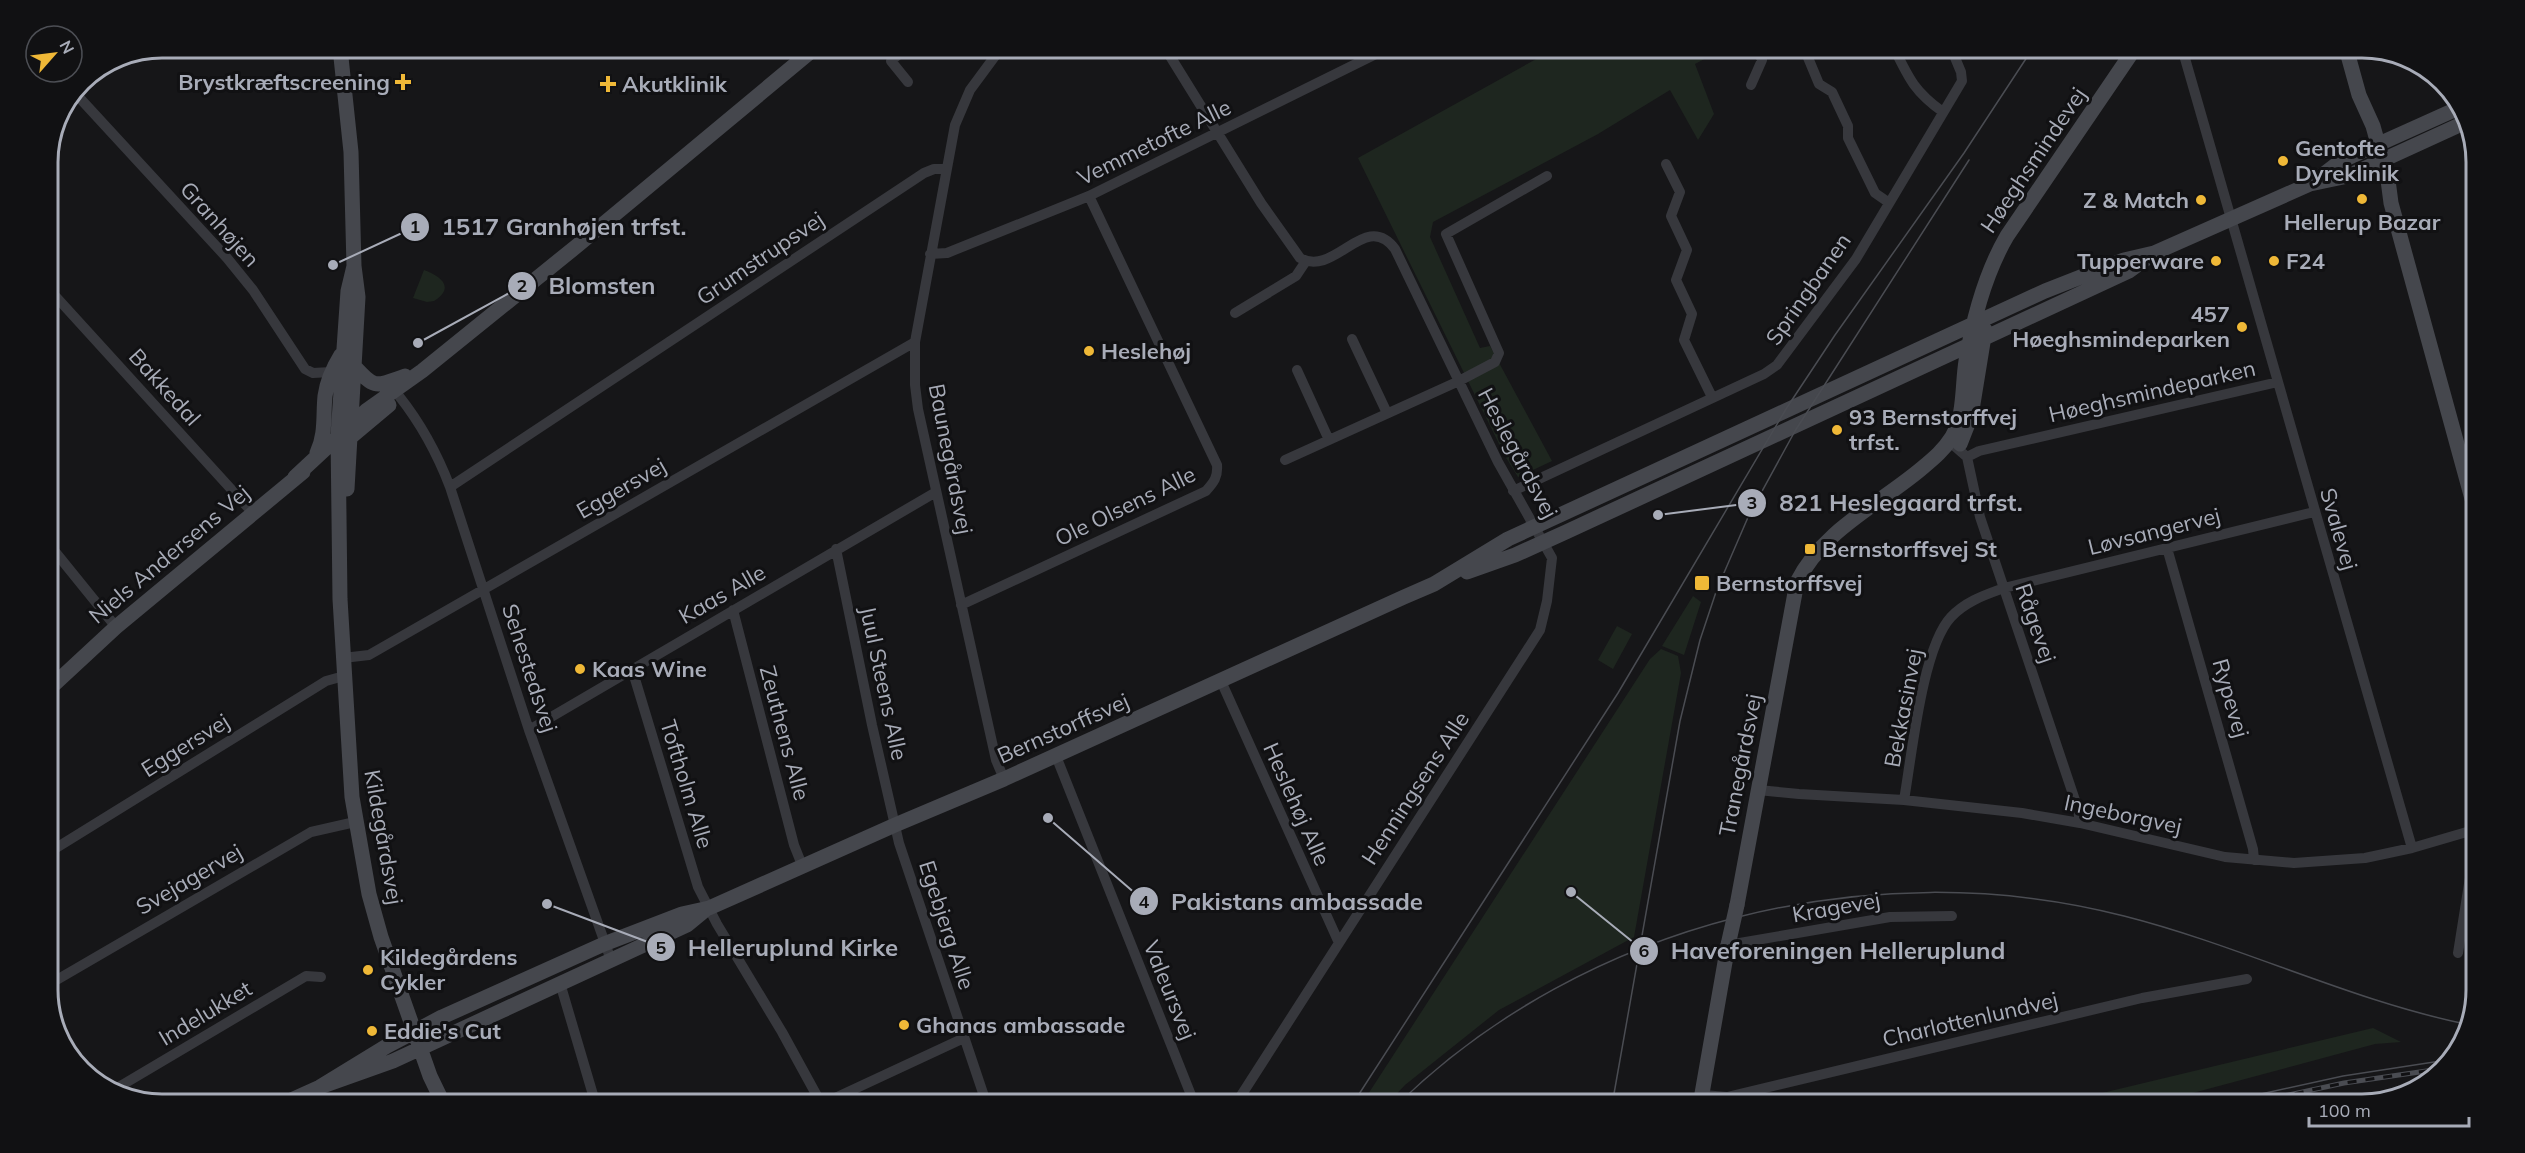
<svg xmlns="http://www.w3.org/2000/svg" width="2525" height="1153" font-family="Mulish,sans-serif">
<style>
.green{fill:#1e261f}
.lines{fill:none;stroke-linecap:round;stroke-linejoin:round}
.street{stroke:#37383d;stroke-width:10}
.secondary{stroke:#45474d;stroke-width:15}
.tram{stroke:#4a4c52;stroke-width:1.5}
.rail-casing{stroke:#4a4c52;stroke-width:5}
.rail{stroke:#111113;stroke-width:3;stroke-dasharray:9;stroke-linecap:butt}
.secondary-bridge{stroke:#45474d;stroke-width:15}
.poi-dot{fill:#efb837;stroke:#111113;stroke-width:2}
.labels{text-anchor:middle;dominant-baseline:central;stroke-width:6;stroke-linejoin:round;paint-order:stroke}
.poi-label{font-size:22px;font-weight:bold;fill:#a8acb8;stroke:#111113;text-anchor:start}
.street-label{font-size:22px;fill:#a8acb8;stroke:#111113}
.rim{fill:none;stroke:#a8acb8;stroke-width:3}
.leader{fill:none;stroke:#a8acb8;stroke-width:2}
.callout-dot{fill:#a8acb8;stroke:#111113;stroke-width:2}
.mark-label{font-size:18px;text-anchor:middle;font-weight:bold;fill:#111}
.callout-label{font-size:24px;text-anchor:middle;font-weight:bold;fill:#a8acb8;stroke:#111113;stroke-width:6;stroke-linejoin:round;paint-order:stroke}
</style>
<rect width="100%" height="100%" fill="#161618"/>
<path class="green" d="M 1556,48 L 1725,48 L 1695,64 L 1714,114 L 1698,140 L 1670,90 L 1598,134 L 1433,222 L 1430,237 L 1480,348 L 1490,346 L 1552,461 L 1518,477 L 1505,456 L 1358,158 Z
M 424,270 C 440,276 456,287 434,301 L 427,302 L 413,298 Z
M 1693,596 L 1701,602 L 1684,655 L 1662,646 Z
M 1617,626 L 1632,634 L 1613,669 L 1598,660 Z
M 1661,649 L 1678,656 L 1681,673 L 1634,937 L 1499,1010 L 1405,1085 L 1386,1105 L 1361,1105 L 1650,659 Z
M 2373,1028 L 2401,1042 L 2375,1044 L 2148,1105 L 2052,1105 Z"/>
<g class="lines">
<path class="street" d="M 906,48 L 891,61 L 908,82
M 1001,48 L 970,90 L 955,125 L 915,342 L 915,385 L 918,409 L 996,760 L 1004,779
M 1165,48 L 1261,203 L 1300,258 C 1335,278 1365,209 1395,249 L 1498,462 L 1552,558 L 1547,601 L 1540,630 L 1235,1105
M 1804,48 L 1819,84 L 1832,92 L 1848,126 L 1848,138 L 1875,193 L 1888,202
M 1894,48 C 1909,79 1915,92 1943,112
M 2182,48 L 2412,848
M 1751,85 L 1762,60 L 1758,51 L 1765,48
M 76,94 L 227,258 L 253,290 L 305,369 L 313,373 L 331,372
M 1666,164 L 1680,192 L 1671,216 L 1687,250 L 1676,280 L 1692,314 L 1684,340 L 1712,397
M 930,254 L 947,253 L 1089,196 L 1388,48
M 48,288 L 252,512
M 1235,313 L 1296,276 L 1306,261
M 1352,339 L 1387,413
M 1297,370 L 1329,440
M 399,396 C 422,425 437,453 450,487 L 529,730 L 611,960
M 1951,443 L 1967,457 L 1980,517 L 2078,809 L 2080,823
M 1967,457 L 1979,451 L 2278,382
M 1285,460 L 1459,381 L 1495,362 L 1499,353 L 1446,234 L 1547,176
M 450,487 L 924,173 L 934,169 L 945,169
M 1513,491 L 1764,374 L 1777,365 L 1856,259 L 1962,81 L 1961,72 L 1951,48
M 48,543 L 116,627
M 2167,548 L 2253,849 L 2254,860
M 836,549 L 872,725 L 899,843 L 987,1105
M 961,605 L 1206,491 C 1214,482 1218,477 1217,465 L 1089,196
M 733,610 L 794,845 L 802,865
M 343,658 L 369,655 L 915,342
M 632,669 L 698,887 L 717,924 L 782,1032 L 822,1105
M 1221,681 L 1339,943
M 529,730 L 936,492
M 1056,756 L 1195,1105
M 1758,790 L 1799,794 L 1904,800 L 2022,813 L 2080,823 L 2225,857 L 2294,863 L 2365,858 L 2412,848 L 2477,829
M 1904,800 C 1912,755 1922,648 1951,617 C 1966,601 1985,595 2004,588 L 2314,512
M 48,853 L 326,681 L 344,676
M 1728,945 L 1890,917 L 1952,916
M 2458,953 L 2475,846 L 2473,830
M 560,983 L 596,1105
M 48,985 L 311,832 L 355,822
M 112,1091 L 306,976 L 321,977
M 1703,1095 L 1727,1097 L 2142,998 L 2247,979
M 820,1105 L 964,1038"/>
<path class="secondary" d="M 340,48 L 351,152 L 354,266 L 358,297 L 347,489
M 2346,48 L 2359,95 L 2373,126 L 2388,180 L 2391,203 L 2477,517
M 2315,181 L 2341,161 L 2461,107
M 354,266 L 348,291 L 338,435 L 340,599 L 352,797 L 369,894 L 381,937 L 430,1076 L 444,1105
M 355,367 C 376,390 376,386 405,376
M 352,436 L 389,405
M 1960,444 L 1971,416 L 1985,330
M 317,453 C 326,434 323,416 325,396 C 327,381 333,368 341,355
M 295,477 L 367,410 L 422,371 L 578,245 L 815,48
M 1467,572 L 1515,555 L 1566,532 L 2129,271 L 2147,258
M 48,690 L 116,627 L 303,472
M 1737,905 L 1797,582 C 1823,530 1878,505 1921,469 C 1933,459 1944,450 1952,437 C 1965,415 1962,385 1966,361 C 1973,320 1986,272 2007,236 L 2135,48
M 320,1087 L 387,1046 L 442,1017 L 604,944 L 682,914 L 709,908 L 895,825 L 1004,779 L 1404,597 L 1434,584 L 1508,539 L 2045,291 L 2124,260 L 2154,253 L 2310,184 L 2348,176 L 2466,122
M 280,1105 L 320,1087 L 393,1061 L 687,925 L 704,911
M 1700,1105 L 1728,945"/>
<path class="tram" d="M 1352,1105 L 1618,693 L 1786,409 L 1835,335 L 1964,153 L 2033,48
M 1397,1105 C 1584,922 1872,851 2124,916 C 2242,946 2351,1001 2470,1025
M 1612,1105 L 1680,721 L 1700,640 L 1717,589 L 1749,515 L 1795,431 L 1969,160
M 2211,1105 L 2343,1076 L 2447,1060"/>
<defs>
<path id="rail" d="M 2242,1105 L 2344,1083 L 2440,1069"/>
</defs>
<use href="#rail" class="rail-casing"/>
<use href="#rail" class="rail"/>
<path class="secondary-bridge" d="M 1728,945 L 1737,905"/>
</g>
<g class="poi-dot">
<path d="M400 73h6v6h6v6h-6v6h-6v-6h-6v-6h6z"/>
<path d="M605 75h6v6h6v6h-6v6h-6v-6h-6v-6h6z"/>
<circle cx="2283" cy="161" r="6"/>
<circle cx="2362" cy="199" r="6"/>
<circle cx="2201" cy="200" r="6"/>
<circle cx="2216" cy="261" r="6"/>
<circle cx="2274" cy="261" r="6"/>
<circle cx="2242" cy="327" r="6"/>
<circle cx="1089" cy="351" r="6"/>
<circle cx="1837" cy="430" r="6"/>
<rect x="1804" y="543" width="12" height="12" rx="3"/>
<rect x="1694" y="575" width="16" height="16" rx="3"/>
<circle cx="580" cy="669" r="6"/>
<circle cx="368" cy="970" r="6"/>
<circle cx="904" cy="1025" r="6"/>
<circle cx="372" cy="1031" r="6"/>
</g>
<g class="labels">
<g class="poi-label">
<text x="390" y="82" text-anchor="end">Brystkræftscreening</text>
<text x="622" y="84">Akutklinik</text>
<text x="2295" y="148">Gentofte<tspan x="2295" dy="25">Dyreklinik</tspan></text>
<text x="2189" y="200" text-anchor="end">Z &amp; Match</text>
<text x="2362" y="222" text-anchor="middle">Hellerup Bazar</text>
<text x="2204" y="261" text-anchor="end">Tupperware</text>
<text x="2286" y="261">F24</text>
<text x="2230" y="314" text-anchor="end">457<tspan x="2230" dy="25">Høeghsmindeparken</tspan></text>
<text x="1101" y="351">Heslehøj</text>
<text x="1849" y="417">93 Bernstorffvej<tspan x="1849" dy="25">trfst.</tspan></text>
<text x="1822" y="549">Bernstorffsvej St</text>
<text x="1716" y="583">Bernstorffsvej</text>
<text x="592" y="669">Kaas Wine</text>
<text x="380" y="957">Kildegårdens<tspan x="380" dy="25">Cykler</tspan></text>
<text x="916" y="1025">Ghanas ambassade</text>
<text x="384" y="1031">Eddie's Cut</text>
</g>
<g class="street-label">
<text transform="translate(1154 142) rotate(-26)">Vemmetofte Alle</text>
<text transform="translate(2033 160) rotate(-56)">Høeghsmindevej</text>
<text transform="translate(220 224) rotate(48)">Granhøjen</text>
<text transform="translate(760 258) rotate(-34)">Grumstrupsvej</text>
<text transform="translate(1808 289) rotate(-55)">Springbanen</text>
<text transform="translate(165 387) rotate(48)">Bakkedal</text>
<text transform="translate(2152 391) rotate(-13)">Høeghsmindeparken</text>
<text transform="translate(1518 453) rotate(62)">Heslegårdsvej</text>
<text transform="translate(951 459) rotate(79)">Baunegårdsvej</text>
<text transform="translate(621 488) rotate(-30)">Eggersvej</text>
<text transform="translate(1125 506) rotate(-26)">Ole Olsens Alle</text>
<text transform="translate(2339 529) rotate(74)">Svalevej</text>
<text transform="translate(2154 531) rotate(-14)">Løvsangervej</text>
<text transform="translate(169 554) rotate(-40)">Niels Andersens Vej</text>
<text transform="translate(722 594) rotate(-30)">Kaas Alle</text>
<text transform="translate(2036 623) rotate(71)">Rågevej</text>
<text transform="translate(530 668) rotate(72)">Sehestedsvej</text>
<text transform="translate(884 683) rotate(78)">Juul Steens Alle</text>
<text transform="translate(2231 698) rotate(74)">Rypevej</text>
<text transform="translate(1903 708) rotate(-79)">Bekkasinvej</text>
<text transform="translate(1063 728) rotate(-24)">Bernstorffsvej</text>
<text transform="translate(785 733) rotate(75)">Zeuthens Alle</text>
<text transform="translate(185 745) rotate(-32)">Eggersvej</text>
<text transform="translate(1740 765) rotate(-79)">Tranegårdsvej</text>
<text transform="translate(687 784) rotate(73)">Toftholm Alle</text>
<text transform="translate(1415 788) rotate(-57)">Henningsens Alle</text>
<text transform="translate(1297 804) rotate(66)">Heslehøj Alle</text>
<text transform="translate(2123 814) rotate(12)">Ingeborgvej</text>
<text transform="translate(384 837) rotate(80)">Kildegårdsvej</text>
<text transform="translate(189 879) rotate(-30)">Svejagervej</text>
<text transform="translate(1836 907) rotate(-10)">Kragevej</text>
<text transform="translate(947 925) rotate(72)">Egebjerg Alle</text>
<text transform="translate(1170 990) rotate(68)">Valeursvej</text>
<text transform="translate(205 1013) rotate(-31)">Indelukket</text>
<text transform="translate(1970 1019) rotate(-13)">Charlottenlundvej</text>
</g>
</g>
<path d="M0 0H2525V1153H0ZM162 58H2362A104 104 0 0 1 2466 162V990A104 104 0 0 1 2362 1094H162A104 104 0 0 1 58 990V162A104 104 0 0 1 162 58Z" fill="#111113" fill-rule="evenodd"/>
<path class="rim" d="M162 58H2362A104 104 0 0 1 2466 162V990A104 104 0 0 1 2362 1094H162A104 104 0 0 1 58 990V162A104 104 0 0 1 162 58Z"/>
<path class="leader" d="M333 265L415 227M418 343L522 286M1658 515L1752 503M1048 818L1144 901M547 904L661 947M1571 892L1644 951"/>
<g class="callout-dot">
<circle cx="333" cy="265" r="6"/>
<circle cx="418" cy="343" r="6"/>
<circle cx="1658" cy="515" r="6"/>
<circle cx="1048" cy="818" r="6"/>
<circle cx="547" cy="904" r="6"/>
<circle cx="1571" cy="892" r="6"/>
<circle cx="415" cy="227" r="15"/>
<circle cx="522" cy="286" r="15"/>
<circle cx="1752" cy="503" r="15"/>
<circle cx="1144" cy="901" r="15"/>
<circle cx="661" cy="947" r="15"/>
<circle cx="1644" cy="951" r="15"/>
</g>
<g class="mark-label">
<text x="415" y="233">1</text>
<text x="522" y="292">2</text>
<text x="1752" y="509">3</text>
<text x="1144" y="908">4</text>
<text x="661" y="954">5</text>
<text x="1644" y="957">6</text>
</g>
<g class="callout-label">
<text x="564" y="235">1517 Granhøjen trfst.</text>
<text x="602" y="294">Blomsten</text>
<text x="1901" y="511">821 Heslegaard trfst.</text>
<text x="1297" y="910">Pakistans ambassade</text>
<text x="793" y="956">Helleruplund Kirke</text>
<text x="1838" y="959">Haveforeningen Helleruplund</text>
</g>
<g transform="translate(54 54) rotate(62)"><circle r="28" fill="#111113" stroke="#4d4f55" stroke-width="1.5"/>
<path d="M0-4.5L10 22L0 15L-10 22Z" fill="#efb837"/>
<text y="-9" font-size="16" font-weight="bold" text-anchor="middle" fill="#a8acb8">N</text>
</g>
<path d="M2309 1117v9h160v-9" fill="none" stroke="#a8acb8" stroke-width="3"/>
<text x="2318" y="1117" font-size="18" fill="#a8acb8" stroke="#111113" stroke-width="4.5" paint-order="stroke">100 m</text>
</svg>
